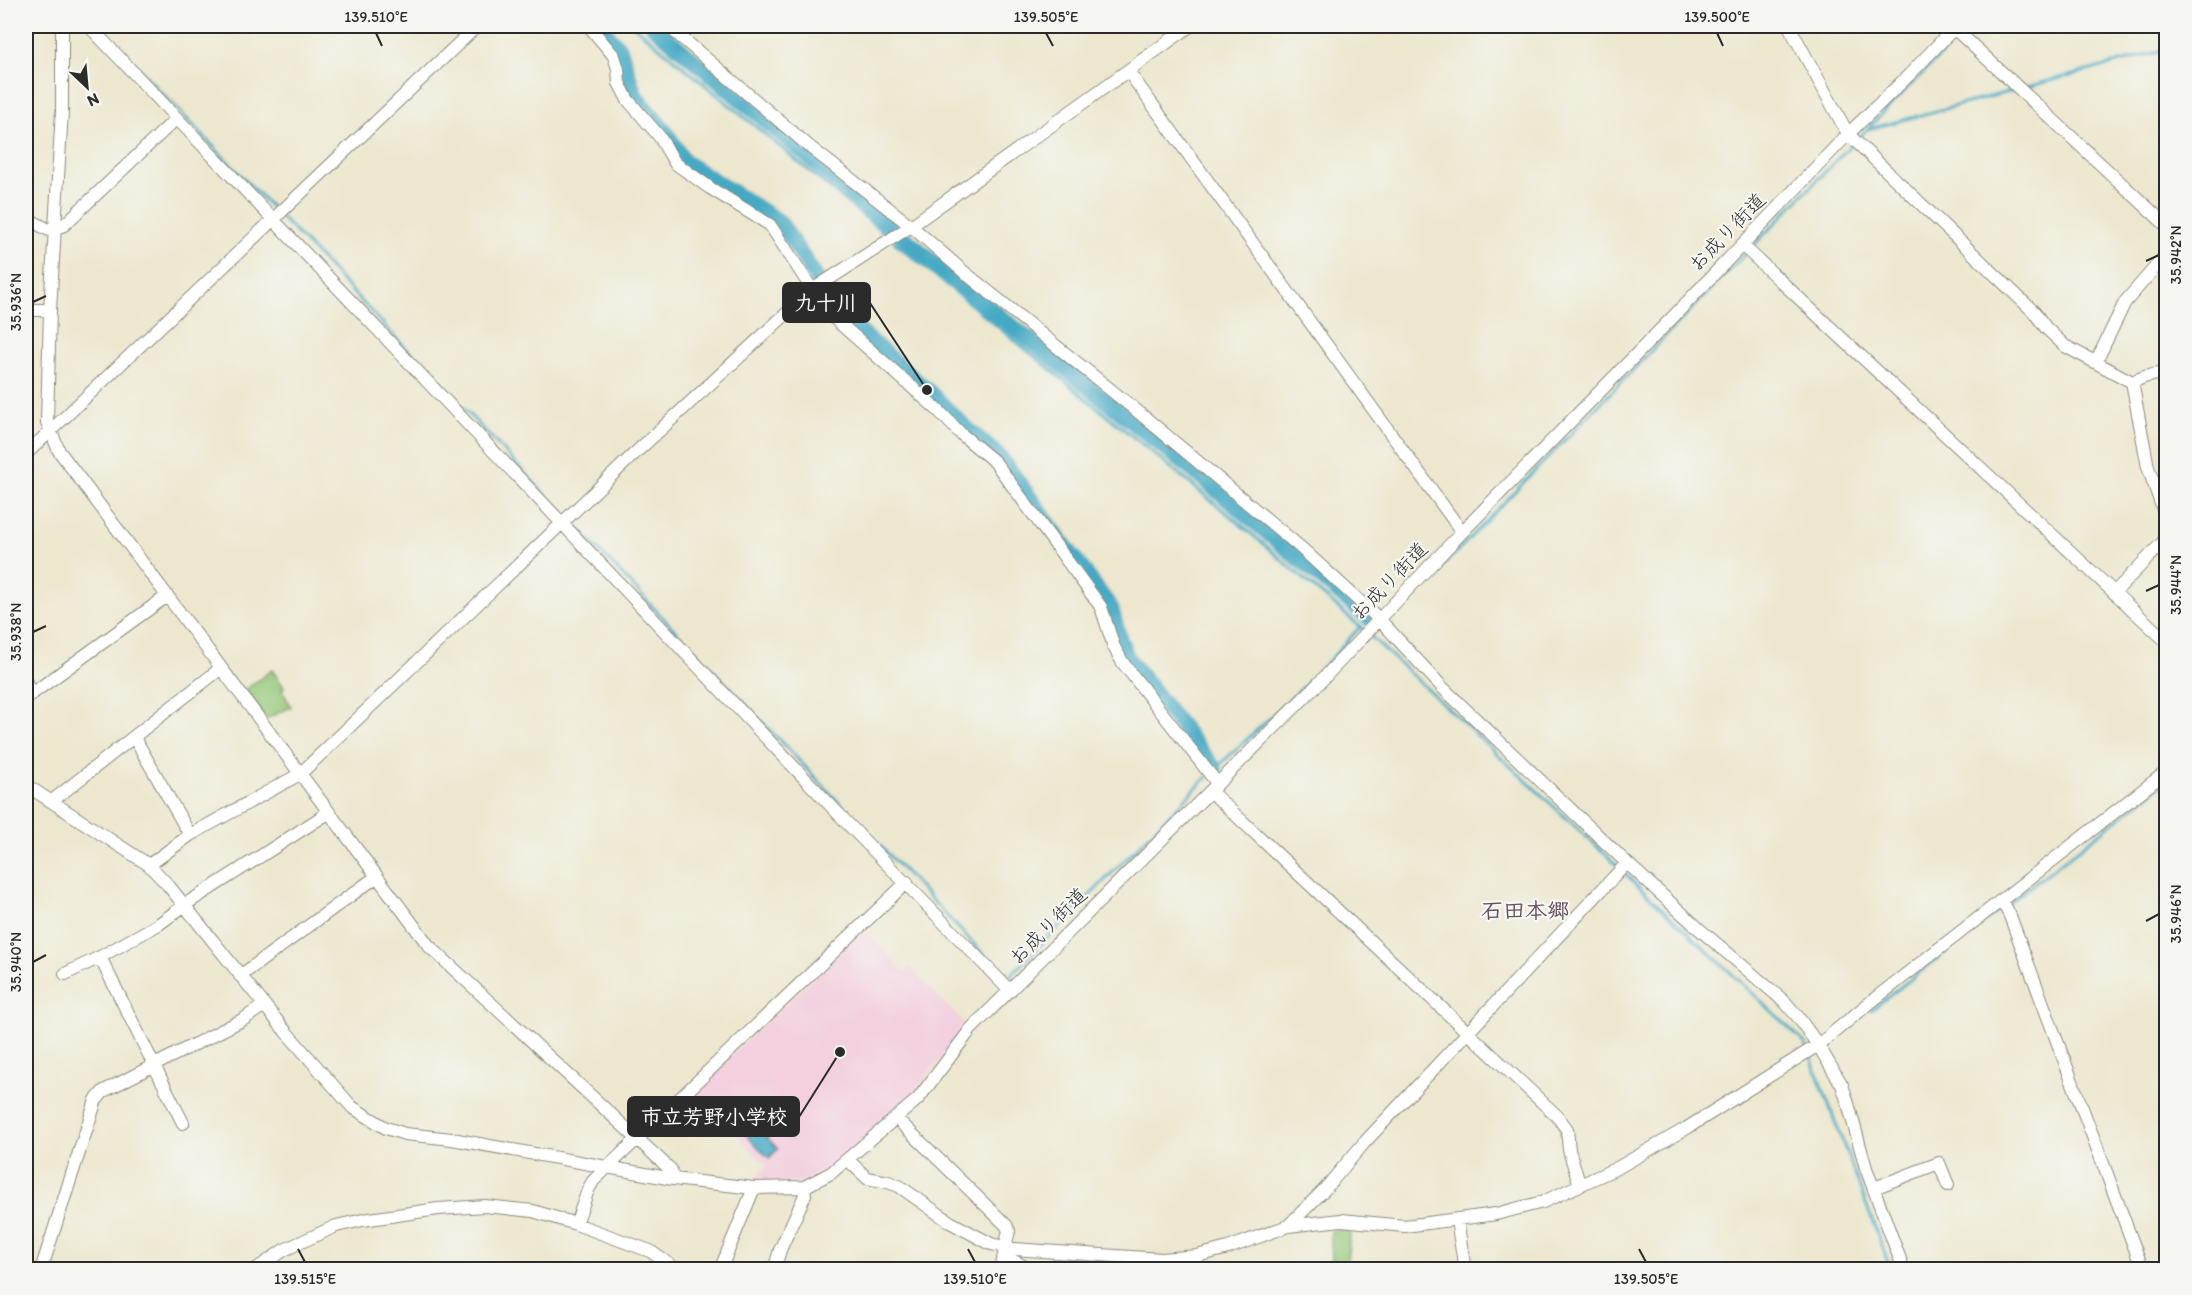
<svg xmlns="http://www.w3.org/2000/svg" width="2192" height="1295" font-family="Itim,'Klee One',sans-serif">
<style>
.built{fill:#f3cfdf}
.green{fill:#94c778;stroke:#607952;stroke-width:1.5}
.water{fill:#44a9c4;stroke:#386a78;stroke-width:1.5}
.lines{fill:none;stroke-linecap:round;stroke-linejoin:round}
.stream{stroke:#44a9c4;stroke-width:3}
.river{stroke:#44a9c4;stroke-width:16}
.minor-casing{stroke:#8c897c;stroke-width:14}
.minor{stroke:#fff;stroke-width:12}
.ticks{fill:none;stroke:#2b2b2b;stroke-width:2}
.labels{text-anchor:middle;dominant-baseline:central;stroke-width:4.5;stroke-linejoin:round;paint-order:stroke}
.street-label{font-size:20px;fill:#2b2b2b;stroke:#f6f6f2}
.quarter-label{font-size:22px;font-weight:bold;fill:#674f5d;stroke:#f6f6f2}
.leader{fill:none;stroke:#2b2b2b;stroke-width:2}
.callout-dot{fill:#2b2b2b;stroke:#f6f6f2;stroke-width:2}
.callout{fill:#2b2b2b;stroke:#2b2b2b;stroke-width:2}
.callout-label{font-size:21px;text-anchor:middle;font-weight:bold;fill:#fff}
.neatline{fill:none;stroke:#2b2b2b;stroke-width:2}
.ticks-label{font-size:15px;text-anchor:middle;fill:#2b2b2b}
</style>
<rect width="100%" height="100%" fill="#f6f6f2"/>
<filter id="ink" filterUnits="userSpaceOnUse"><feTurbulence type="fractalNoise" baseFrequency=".0167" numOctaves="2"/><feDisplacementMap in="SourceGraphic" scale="12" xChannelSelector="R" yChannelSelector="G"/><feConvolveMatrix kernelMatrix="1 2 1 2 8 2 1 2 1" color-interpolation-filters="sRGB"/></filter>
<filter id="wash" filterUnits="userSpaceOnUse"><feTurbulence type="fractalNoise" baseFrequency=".008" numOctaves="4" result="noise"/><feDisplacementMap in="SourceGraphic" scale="24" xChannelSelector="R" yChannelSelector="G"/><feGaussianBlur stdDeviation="1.35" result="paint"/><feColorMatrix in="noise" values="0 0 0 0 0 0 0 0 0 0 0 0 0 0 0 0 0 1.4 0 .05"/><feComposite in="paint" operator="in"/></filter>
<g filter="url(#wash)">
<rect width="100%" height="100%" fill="#ece7ce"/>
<path class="built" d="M 864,930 L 905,972 L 910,968 L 967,1026 L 911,1097 L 893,1115 L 825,1172 L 804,1182 L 766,1183 L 751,1181 L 767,1166 L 694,1090 Z"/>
<path class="green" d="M 272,670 L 284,687 L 282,690 L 291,707 L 266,719 L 245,690 Z
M 1337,1227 L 1351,1227 L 1346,1268 L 1332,1269 L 1331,1231 L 1336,1230 Z"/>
<path class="water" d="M 755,1125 L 778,1149 L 769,1158 L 745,1134 Z"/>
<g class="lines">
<path class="stream" d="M 98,26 L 277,213
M 634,26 L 889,237
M 1964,33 L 1971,26
M 2023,88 L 2166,50
M 1869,129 L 2016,90
M 1857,139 L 1959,37
M 281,217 L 564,514
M 894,242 L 1234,519 L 1365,631
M 1751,248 L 1853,143
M 569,519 L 1007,979 L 1207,777
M 1391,613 L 1400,610 L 1746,253
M 1370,636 L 1618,866
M 1212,772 L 1313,678 L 1361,626
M 1622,871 L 1779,1018 L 1805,1043 L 1807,1049
M 2006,905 L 2166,782
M 1871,1010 L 2001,909
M 1810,1055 L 1891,1270"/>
<path class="river" d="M 600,26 L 620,49 L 635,95 L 667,134 L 685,162 L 780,222 L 840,314 L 927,390 L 963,425 L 1000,457 L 1111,608 L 1120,640 L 1128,659 L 1215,769
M 653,26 L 950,276 L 1201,477 L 1369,618"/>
</g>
</g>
<g filter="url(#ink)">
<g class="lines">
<defs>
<path id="minor" d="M 62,26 L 62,111 L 50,310 L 47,422 L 59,451 L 429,946 L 671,1170 L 673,1179
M 89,26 L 850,826 L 1010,991
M 589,26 L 614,56 L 618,69 L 619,83 L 628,100 L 659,136 L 675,163 L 710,188 L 770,225 L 827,312 L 939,411 L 960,433 L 995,462 L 1101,607 L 1114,647 L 1123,663 L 1217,783
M 668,26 L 811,148 L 911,226 L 964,272 L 1137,411 L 1300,547 L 1379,619 L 1443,688 L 1627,863 L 1698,928 L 1785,1002 L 1798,1017 L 1818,1045 L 1842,1085 L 1847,1100 L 1866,1168 L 1904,1270
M 1789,26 L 1848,134 L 2034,312 L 2046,328 L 2065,346 L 2132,382 L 2148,467 L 2166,518
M 1954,28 L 2166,225
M 1128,71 L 1462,532
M 26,218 L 49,230 L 64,225 L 177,118
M 1742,245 L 2166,641
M 26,310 L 50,310
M 2096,362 L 2125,302 L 2166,255
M 2132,382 L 2144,377 L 2166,372
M 26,454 L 477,26
M 2114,593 L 2166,539
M 26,682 L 31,694
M 26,698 L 167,596
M 134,737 L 190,835
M 26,785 L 149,865 L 168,885 L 286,1032 L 352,1107 L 386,1128 L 405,1134 L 452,1139 L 673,1179 L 754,1188 L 804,1187 L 831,1173 L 918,1099 L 971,1029 L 1319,683 L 1462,532 L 1671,319 L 1848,134 L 1909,75 L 1956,26
M 1210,791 L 1557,1116 L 1567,1129 L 1569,1150 L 1580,1186
M 52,801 L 220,669
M 149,865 L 190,835 L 300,774 L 633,455 L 812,290 L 911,226 L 1190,26
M 2000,902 L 2006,908 L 2010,916 L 2143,1270
M 100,957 L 183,1123
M 65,974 L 100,957 L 159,924 L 189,902 L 328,813
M 240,976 L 376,877
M 896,1118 L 1006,1225 L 1009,1231 C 1005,1245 1004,1256 1001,1270
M 848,1160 L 867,1178 L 888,1182 L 899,1186 L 950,1222 L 991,1244 L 1014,1249 L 1101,1255 L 1162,1259 L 1197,1256 L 1228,1248 L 1288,1226 L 1341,1220 L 1405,1226 L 1496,1214 L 1543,1202 L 1619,1167 L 1687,1128 L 1818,1045 L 1877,997 L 2166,772
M 1874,1188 L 1939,1163 L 1948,1185
M 1457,1220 L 1465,1270
M 576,1224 L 588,1190 L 593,1181 L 907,882
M 1288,1226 L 1325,1189 L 1364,1143 L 1627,863
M 1004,1256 L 1031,1270
M 41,1270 L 96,1100 L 104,1091 L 244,1019 L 264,1005
M 255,1270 L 284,1250 L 336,1226 L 363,1220 L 438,1209 L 485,1206 L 533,1211 L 576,1224 L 650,1251 L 677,1270
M 720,1270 L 754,1188
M 774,1270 L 780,1250 L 805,1195 L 804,1187"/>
</defs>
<use href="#minor" class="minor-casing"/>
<use href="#minor" class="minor"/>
</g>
</g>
<path class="ticks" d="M 376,33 L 382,46M 1046,33 L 1053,46M 1717,33 L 1723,46M 2146,261 L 2159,255M 33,302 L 46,296M 2146,591 L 2159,585M 33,632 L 46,626M 2146,921 L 2159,914M 33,962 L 46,955M 298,1249 L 305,1262M 968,1249 L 975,1262M 1639,1249 L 1646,1262"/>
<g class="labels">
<g class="street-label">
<text transform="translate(1727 232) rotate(-46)">お成り街道</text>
<text transform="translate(1389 581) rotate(-46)">お成り街道</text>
<text transform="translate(1048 926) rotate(-45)">お成り街道</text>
</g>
<g class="quarter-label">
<text x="1525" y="910">石田本郷</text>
</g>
</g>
<path class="leader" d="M927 390L870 303M840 1052L799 1117"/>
<g class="callout-dot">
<circle cx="927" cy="390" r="6"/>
<circle cx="840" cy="1052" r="6"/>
</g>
<g class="callout">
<rect x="783" y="283" width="87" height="39" rx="6"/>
<rect x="628" y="1097" width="171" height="39" rx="6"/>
</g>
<g class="callout-label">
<text x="826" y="310">九十川</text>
<text x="714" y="1124">市立芳野小学校</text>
</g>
<rect width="2192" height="1295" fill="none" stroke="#f6f6f2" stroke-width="66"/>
<g transform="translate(87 87) rotate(154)" stroke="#f6f6f2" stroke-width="4.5" paint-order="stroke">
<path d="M0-4.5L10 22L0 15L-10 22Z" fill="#2b2b2b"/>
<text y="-9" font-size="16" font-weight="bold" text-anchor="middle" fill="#2b2b2b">N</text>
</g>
<rect x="33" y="33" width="2126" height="1229" class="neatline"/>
<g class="ticks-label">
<text x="376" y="22">139.510°E</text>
<text x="1046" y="22">139.505°E</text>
<text x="1717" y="22">139.500°E</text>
<text transform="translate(2176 255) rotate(-90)" y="5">35.942°N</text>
<text transform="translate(16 302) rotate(-90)" y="5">35.936°N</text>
<text transform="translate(2176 585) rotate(-90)" y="5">35.944°N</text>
<text transform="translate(16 632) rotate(-90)" y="5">35.938°N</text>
<text transform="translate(2176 914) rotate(-90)" y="5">35.946°N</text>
<text transform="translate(16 962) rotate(-90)" y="5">35.940°N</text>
<text x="305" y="1284">139.515°E</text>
<text x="975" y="1284">139.510°E</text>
<text x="1646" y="1284">139.505°E</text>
</g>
</svg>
